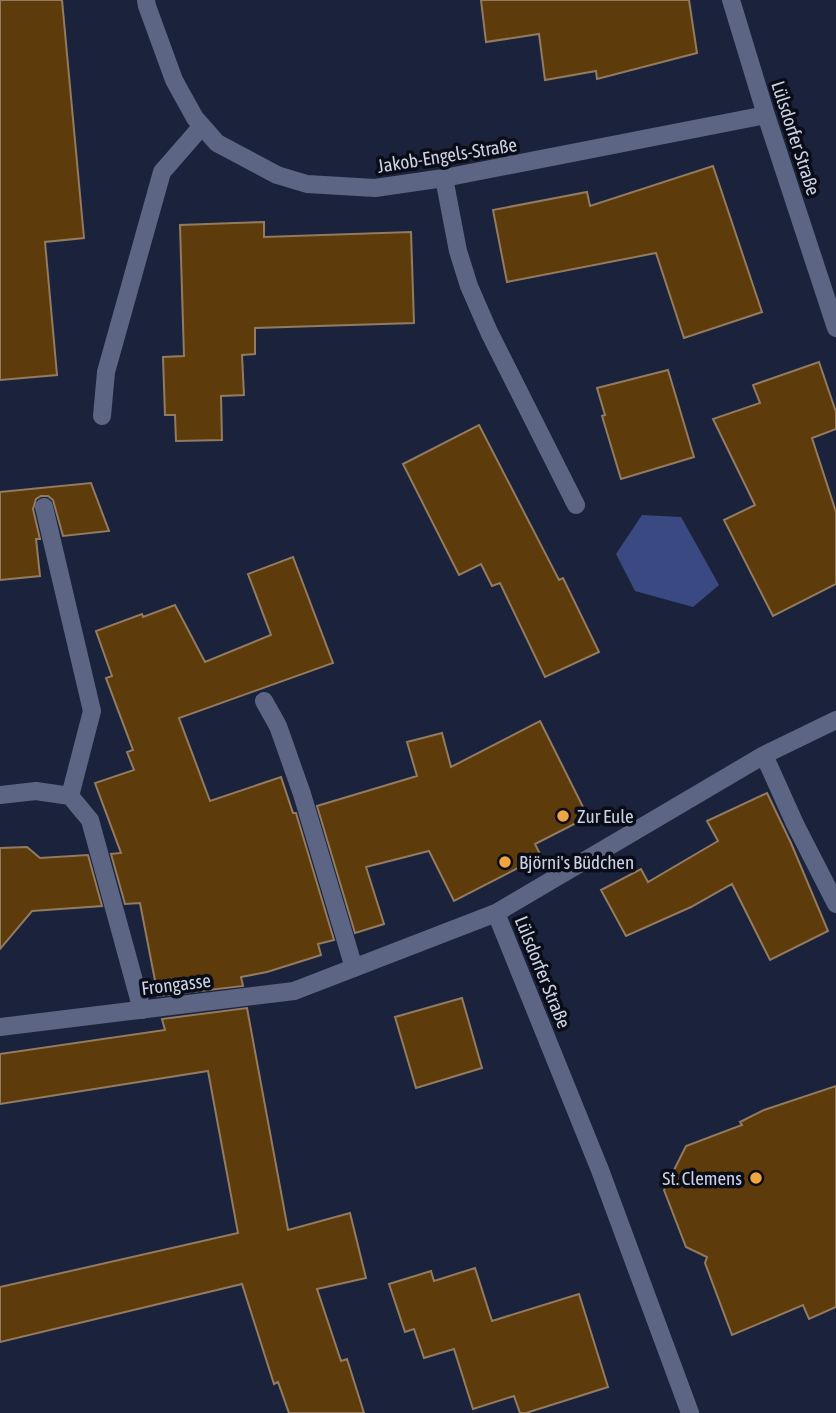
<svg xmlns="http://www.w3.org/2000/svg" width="836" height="1413" font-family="'Asap Condensed',sans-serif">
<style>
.green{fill:#3a4981}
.building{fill:#5d3b0a;stroke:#937b60;stroke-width:2}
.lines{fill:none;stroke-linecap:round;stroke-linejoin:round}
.lane{stroke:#5c6684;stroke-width:18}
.street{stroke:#5c6684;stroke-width:18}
.poi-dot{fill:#f1a540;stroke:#0a0d18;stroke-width:2.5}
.labels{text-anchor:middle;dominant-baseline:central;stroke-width:7;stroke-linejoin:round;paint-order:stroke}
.street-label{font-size:19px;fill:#ccd2e3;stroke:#0a0d18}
.poi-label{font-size:19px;fill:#ccd2e3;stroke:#0a0d18;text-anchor:start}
</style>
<rect width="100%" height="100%" fill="#1b233c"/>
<path class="green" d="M 642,515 L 681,517 L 719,585 L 693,607 L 635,591 L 616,554 Z"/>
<path class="building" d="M 0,0 L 62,0 L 84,238 L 45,242 L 57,375 L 0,380 Z
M 481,0 L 689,0 L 697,53 L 597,79 L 596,71 L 545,80 L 539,34 L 486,42 Z
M 713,166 L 762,312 L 684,338 L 656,253 L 507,282 L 493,210 L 587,192 L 590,206 Z
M 264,222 L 264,237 L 411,232 L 414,323 L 255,328 L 255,354 L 242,355 L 244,395 L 221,396 L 222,440 L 176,441 L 175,415 L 165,415 L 163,357 L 184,356 L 180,225 Z
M 819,362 L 836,412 L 836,429 L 812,438 L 836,512 L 836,584 L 773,616 L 724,520 L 755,505 L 713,419 L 760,403 L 753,385 Z
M 668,370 L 694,457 L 621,479 L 602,416 L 605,415 L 597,388 Z
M 479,425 L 559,580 L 563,578 L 599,652 L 545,677 L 500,583 L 492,586 L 481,564 L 459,575 L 403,464 Z
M 91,483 L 109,531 L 63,536 L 53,500 L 48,496 L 41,496 L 36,499 L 33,509 L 40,539 L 36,539 L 40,576 L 0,580 L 0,492 Z
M 293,557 L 333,663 L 179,718 L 210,801 L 281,777 L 293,813 L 296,813 L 334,940 L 318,944 L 321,955 L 267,972 L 241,977 L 243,986 L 158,996 L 140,903 L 125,904 L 111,854 L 121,853 L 95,783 L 134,770 L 127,752 L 133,750 L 106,678 L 112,676 L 96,631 L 142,614 L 143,617 L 175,605 L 205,662 L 271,635 L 248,574 Z
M 540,721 L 588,817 L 535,844 L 541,856 L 454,901 L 429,851 L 366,867 L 384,924 L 355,933 L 317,806 L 417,776 L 407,742 L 442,733 L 451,767 Z
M 767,793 L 791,843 L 828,931 L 770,960 L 732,884 L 691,907 L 626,936 L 601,890 L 641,869 L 648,882 L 718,841 L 707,821 Z
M 27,847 L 40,858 L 88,855 L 102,906 L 32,911 L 0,949 L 0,848 Z
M 462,998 L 482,1068 L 416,1088 L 395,1017 Z
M 247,1008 L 288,1230 L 350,1213 L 366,1278 L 317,1289 L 341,1361 L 347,1359 L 364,1413 L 289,1413 L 278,1382 L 274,1384 L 242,1284 L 0,1342 L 0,1287 L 238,1233 L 208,1071 L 0,1104 L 0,1054 L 165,1030 L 162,1019 Z
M 836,1086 L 836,1307 L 809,1319 L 803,1305 L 732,1335 L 705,1263 L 707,1257 L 686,1247 L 664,1190 L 686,1146 L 742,1125 L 740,1122 L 764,1110 Z
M 475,1268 L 492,1321 L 579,1294 L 608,1387 L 526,1413 L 520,1413 L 514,1396 L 473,1409 L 454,1349 L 424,1358 L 414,1329 L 405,1332 L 389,1284 L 431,1271 L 434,1281 Z"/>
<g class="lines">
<path class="lane" d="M 444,178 L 458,251 L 469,286 L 489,332 L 576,505
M 102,416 L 106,372 L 162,172 L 202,126
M 44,507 L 92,711 L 70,796
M 264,701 L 278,726 L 302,794 L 354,968
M 0,795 L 36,791 L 70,796 L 90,820 L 142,1010"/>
<path class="street" d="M 146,0 L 147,6 L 174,80 L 195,118 L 217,143 L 277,175 L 307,184 L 375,188 L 444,178 L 766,115
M 731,0 L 766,115 L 836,328
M 764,755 L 795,824 L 836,904
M 496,913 L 600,1170 L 690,1413
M 0,1027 L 294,991 L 496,913 L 764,755 L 836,720"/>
</g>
<g class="poi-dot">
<circle cx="563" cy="816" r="7"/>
<circle cx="505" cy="862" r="7"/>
<circle cx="756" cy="1178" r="7"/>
</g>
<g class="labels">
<g class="street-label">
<text transform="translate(796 138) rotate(72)">Lülsdorfer Straße</text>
<text transform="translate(447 155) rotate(-9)">Jakob-Engels-Straße</text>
<text transform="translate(543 972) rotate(68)">Lülsdorfer Straße</text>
<text transform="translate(176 984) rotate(-7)">Frongasse</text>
</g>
<g class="poi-label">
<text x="577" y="816">Zur Eule</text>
<text x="519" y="862">Björni's Büdchen</text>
<text x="742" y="1178" text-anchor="end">St. Clemens</text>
</g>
</g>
</svg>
